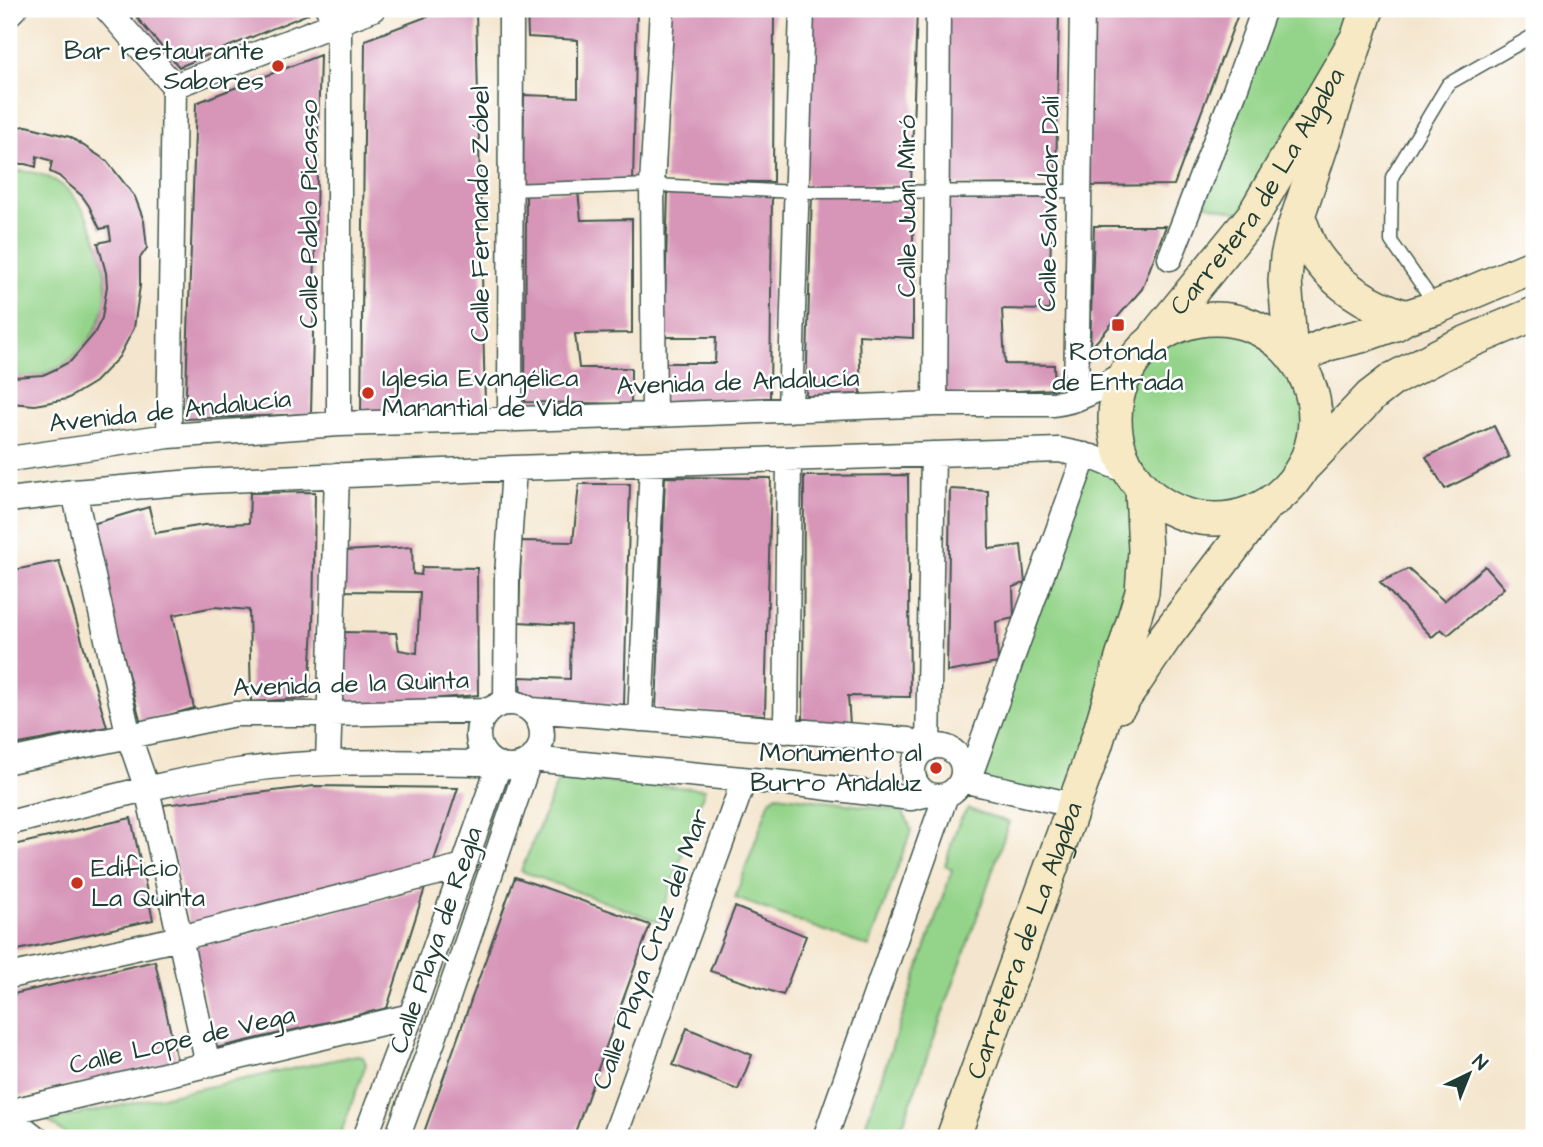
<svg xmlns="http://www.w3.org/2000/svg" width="1543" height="1147" font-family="'Architects Daughter',sans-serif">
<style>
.green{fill:#94d48a;stroke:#5a885f;stroke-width:2}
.building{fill:#d795b8}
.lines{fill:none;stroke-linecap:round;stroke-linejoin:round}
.lane-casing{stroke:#3f564b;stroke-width:15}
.street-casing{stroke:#3f564b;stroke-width:27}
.secondary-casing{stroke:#3f564b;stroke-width:36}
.lane{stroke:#fff;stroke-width:12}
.street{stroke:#fff;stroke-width:24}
.secondary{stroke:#f7e9c3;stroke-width:33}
.poi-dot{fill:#c8321e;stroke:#fff;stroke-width:2.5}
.labels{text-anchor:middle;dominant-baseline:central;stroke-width:5;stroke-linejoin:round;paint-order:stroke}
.poi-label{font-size:26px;fill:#1f3d34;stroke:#fff;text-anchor:end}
.street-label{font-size:26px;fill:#1f3d34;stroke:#fff}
</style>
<rect width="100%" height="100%" fill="#fff"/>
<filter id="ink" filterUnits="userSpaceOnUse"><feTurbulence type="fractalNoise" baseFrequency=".0143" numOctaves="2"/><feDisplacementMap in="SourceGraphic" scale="14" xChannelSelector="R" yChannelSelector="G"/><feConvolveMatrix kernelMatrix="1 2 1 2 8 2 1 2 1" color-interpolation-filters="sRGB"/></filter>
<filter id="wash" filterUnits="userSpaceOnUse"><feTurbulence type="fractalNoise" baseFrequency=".00686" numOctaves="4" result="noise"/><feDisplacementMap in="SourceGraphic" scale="28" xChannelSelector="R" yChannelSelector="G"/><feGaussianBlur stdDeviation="1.57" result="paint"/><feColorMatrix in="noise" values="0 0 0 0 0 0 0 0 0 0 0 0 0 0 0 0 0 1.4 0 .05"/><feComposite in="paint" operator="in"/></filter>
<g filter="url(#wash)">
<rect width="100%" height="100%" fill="#f4e6ce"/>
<path class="green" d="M 1264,9 L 1367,9 L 1253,216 L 1192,201 Z
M 19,171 C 63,173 83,201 97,240 C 110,280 112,312 84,346 C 74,357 65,366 51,371 C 39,376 22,379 9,376 L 9,173 Z
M1122 420a93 93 0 1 1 186 0a93 93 0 1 1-186 0Z
M 1085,455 L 1132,473 L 1145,551 L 1073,805 L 968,781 Z
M 559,778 L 705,789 L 659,922 L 521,871 Z
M 777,795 L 901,811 C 907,817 909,823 911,831 L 869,947 L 735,898 L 770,800 Z
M 968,809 L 1009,822 L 975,923 L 898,1138 L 861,1138 L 952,870 L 945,866 C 951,848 955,823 968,809 Z
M 357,1055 L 363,1057 L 366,1064 L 339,1138 L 71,1138 L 48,1121 Z"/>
<g id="blocks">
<path class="building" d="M 147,9 L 303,9 L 308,14 L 179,67 L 137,18 Z
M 447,9 L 476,9 L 485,405 L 361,415 L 365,40 Z
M 527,9 L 637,9 L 633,182 L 523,185 L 524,95 L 578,97 L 578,40 L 528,37 Z
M 668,9 L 774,9 L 773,182 L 665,181 Z
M 808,9 L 917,9 L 911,185 L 806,186 Z
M 948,9 L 1059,9 L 1056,184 L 947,185 Z
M 1092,9 L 1240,9 L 1174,185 L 1088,186 Z
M 320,55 L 311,414 L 185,419 L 196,103 Z
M 27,126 L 70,137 L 107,161 L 135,197 L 144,221 L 147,248 L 140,258 L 140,286 L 134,328 L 119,357 L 95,382 L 67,399 L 35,405 L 9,403 L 9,376 L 14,377 L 43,375 L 56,369 L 71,361 L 94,334 L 102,318 L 107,286 L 106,273 L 98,243 L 111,240 L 109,227 L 100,229 L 89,206 L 82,196 L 59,176 L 50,172 L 52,161 L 37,156 L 36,167 L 26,164 L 9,164 L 9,128 Z
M 578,191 L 581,220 L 632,219 L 632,333 L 575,334 L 579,368 L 631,368 L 631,404 L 525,402 L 526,192 Z
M 668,191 L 772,195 L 770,398 L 664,404 L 664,363 L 715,363 L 716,337 L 664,337 Z
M 812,192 L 913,197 L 913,338 L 859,335 L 861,394 L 806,396 Z
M 945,197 L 1052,198 L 1049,310 L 1002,309 L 1005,364 L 1054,365 L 1055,389 L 944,395 Z
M 1094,226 L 1166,226 L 1142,289 L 1090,349 Z
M 1494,426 L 1509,457 L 1445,489 L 1426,457 Z
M 908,475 L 910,697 L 848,696 L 850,725 L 803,722 L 804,476 Z
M 665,477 L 771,478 L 765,715 L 656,710 Z
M 579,484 L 630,484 L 624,705 L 521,699 L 520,677 L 570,679 L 571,625 L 519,622 L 521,541 L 573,542 Z
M 950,489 L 988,491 L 989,549 L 1021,545 L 1025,583 L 1013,587 L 1014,618 L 996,622 L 998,663 L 947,672 Z
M 315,492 L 313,626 L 309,698 L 251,702 L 249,610 L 214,607 L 173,615 L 194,708 L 141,723 L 89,525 L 149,507 L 155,533 L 204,525 L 249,523 L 250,493 Z
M 412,547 L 413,574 L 421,575 L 422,567 L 477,568 L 478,695 L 419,700 L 419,705 L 342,706 L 342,632 L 396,633 L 399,650 L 417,653 L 420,592 L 343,591 L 345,551 Z
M 59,561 L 107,727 L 9,746 L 9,571 Z
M 1485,566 L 1504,588 L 1448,635 L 1441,629 L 1432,637 L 1380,582 L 1408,569 L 1444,601 Z
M 314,786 L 458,788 L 432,867 L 189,924 L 163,805 Z
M 131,818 L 153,920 L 9,952 L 9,846 Z
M 515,877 L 650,925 L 573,1138 L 422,1138 Z
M 425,888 L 387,1008 L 216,1048 L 193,947 Z
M 735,907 L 806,936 L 783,995 L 710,971 Z
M 155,961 L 177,1061 L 9,1099 L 9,995 Z
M 687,1028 L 752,1055 L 738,1090 L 673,1065 Z"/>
</g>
</g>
<g filter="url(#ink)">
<use href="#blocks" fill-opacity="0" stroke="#3f564b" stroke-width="2"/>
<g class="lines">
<defs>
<path id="lane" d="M 510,190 L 652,185 L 796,192 L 1079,191
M 1437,307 L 1391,241 L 1392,177 L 1448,84 L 1534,35"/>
<path id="street" d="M 107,9 L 174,86 L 169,436
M 328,9 L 339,22 L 339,424
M 9,14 L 14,9
M 174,86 L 373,9
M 1170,258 L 1234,93 L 1264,9
M 1076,399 L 1082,9
M 935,404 L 938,9
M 790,410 L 802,9
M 654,415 L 652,185 L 662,9
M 510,420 L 511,9
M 9,459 L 169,436 L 339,424 L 654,415 L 935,404 L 1053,404 C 1082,401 1103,386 1127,371
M 74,492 L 129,737 L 147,789 L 208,1065
M 9,500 L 74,492 L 205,481 L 514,468 L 1059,450 L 1092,457 L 1132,473
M 506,702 L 507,576 L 514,468
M478 735a32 32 0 1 1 64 0a32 32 0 1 1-64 0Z
M 532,710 L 908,740 L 928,749 L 933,454
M 640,719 L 652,464
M 786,731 L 789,459
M913 771a25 25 0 1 1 50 0a25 25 0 1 1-50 0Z
M 531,759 L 805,785 L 911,798 L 928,794
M 9,761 L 235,714 L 331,714 L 489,710
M 328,762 L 337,475
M 962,780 L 1073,805
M 968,781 L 1085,455
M 9,823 C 84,805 162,782 238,771 C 323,758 409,763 495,763
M 9,976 L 180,938 L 464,866
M 9,1112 L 411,1016
M 9,1117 L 36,1138
M 365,1138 L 411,1016 L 499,765
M 397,1138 L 433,1041 L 529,761
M 614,1138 L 744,780
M 825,1138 L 946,795"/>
<g id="secondary">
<path d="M 1298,217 C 1303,227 1306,238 1311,248 C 1332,283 1368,305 1406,317"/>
<circle cx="1215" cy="419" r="100"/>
<path id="s1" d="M 1157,334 L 1253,216 L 1357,38"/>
<path d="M 1291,354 L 1285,281 L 1287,257 L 1293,231 L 1367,9"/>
<path d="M 1295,359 L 1328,344 L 1361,336 L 1395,324 L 1406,317 L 1437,307 L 1534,266"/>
<path d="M 1306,464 L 1371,396 L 1393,379 L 1451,349 L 1534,314"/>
<path d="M 1119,706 L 1166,636 L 1264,507"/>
<path id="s2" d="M 953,1138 L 1096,744 L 1142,592 L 1145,551 L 1142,490"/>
</g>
</defs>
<use href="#lane" class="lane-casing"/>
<use href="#street" class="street-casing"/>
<use href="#secondary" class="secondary-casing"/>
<use href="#lane" class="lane"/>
<use href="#street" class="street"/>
<use href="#secondary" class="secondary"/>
</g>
</g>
<g class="poi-dot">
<circle cx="278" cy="66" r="7"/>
<rect x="1111" y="318" width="14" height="14" rx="3.5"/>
<circle cx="368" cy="393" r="7"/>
<circle cx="936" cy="768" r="7"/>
<circle cx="77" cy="883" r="7"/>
</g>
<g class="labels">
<g class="poi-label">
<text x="264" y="51">Bar restaurante<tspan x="264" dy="30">Sabores</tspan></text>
<text x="1118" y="352" text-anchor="middle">Rotonda<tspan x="1118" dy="30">de Entrada</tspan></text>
<text x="382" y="378" text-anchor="start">Iglesia Evangélica<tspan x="382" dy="30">Manantial de Vida</tspan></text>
<text x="922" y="753">Monumento al<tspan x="922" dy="30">Burro Andaluz</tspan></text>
<text x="91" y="868" text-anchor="start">Edificio<tspan x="91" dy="30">La Quinta</tspan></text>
</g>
<g class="street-label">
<text stroke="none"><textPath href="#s1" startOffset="175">Carretera de La Algaba</textPath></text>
<text transform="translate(1049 204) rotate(-89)">Calle Salvador Dalí</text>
<text transform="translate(907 206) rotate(-90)">Calle Juan Miró</text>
<text transform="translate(309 214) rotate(-90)">Calle Pablo Picasso</text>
<text transform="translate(480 214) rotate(-90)">Calle Fernando Zóbel</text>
<text transform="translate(738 382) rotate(-2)">Avenida de Andalucía</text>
<text transform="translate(170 411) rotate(-6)">Avenida de Andalucía</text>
<text transform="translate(351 684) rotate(-2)">Avenida de la Quinta</text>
<text transform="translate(436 940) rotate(-71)">Calle Playa de Regla</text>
<text stroke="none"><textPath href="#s2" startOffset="210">Carretera de La Algaba</textPath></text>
<text transform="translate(651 949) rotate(-70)">Calle Playa Cruz del Mar</text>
<text transform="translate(182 1040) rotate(-13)">Calle Lope de Vega</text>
</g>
</g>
<rect width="1543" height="1147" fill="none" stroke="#fff" stroke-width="35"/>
<g transform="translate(1469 1074) rotate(43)" stroke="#ffffff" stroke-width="5" paint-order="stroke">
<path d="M0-5L12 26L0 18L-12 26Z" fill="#1f3d34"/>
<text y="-10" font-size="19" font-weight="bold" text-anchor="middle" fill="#1f3d34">N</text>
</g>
</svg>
